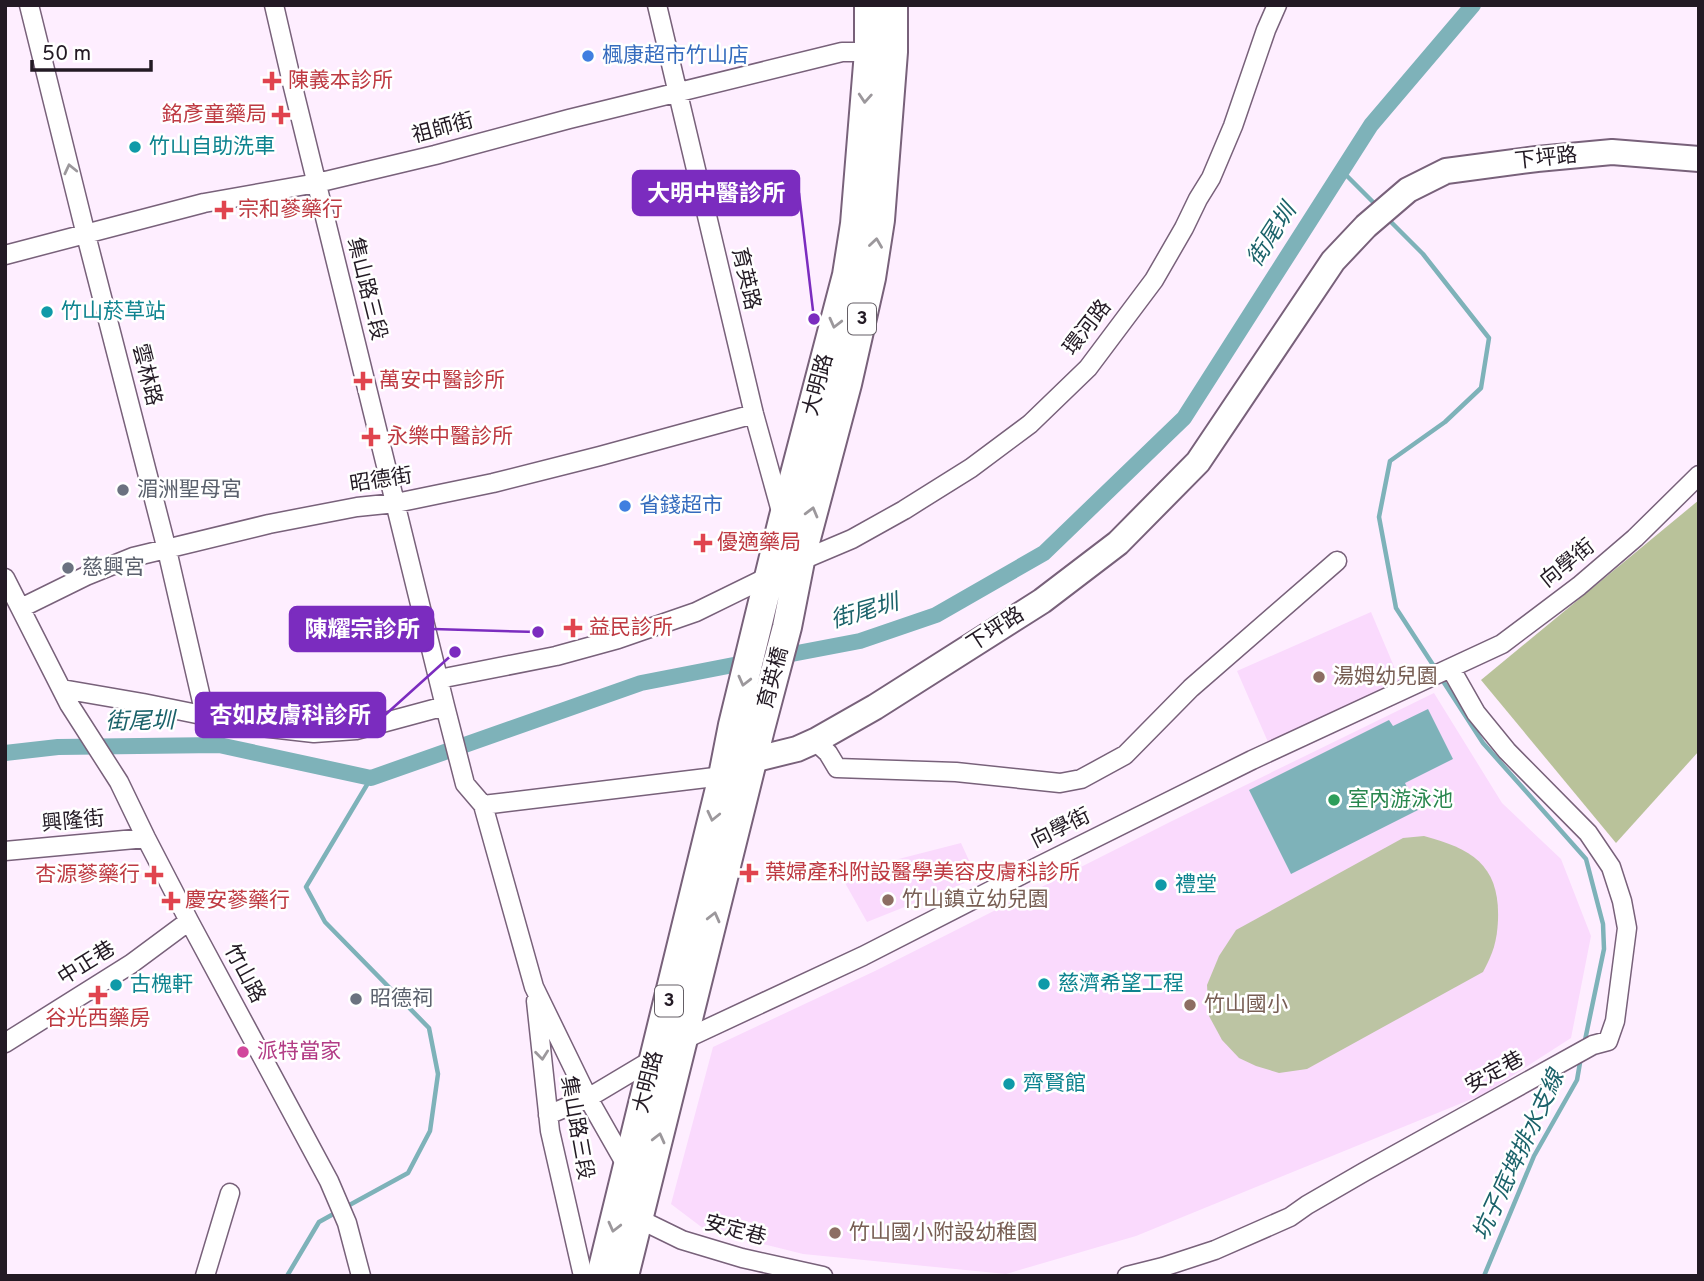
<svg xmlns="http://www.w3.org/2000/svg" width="1704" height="1281" font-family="Overpass,'Noto Sans TC',sans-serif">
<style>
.built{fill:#fadafd}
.green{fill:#bcc4a3}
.forest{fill:#b9c29a}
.water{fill:#7eb2b9}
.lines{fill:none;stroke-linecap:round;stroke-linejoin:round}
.stream{stroke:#7eb2b9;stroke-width:4.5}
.canal{stroke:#7eb2b9;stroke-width:16}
.street-casing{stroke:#78617a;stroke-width:21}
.secondary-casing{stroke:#78617a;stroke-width:28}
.primary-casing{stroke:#78617a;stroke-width:32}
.street{stroke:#fff;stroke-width:18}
.secondary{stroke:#fff;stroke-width:24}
.primary{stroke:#fff;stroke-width:28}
.oneway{stroke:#9c989c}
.shop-dot{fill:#3f7fe0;stroke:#fff;stroke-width:2.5}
.health-dot{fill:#e0444e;stroke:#fff;stroke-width:2.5}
.culture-dot{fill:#0f9aa8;stroke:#fff;stroke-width:2.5}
.worship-dot{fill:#6b7280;stroke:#fff;stroke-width:2.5}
.education-dot{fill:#8d6e63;stroke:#fff;stroke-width:2.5}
.leisure-dot{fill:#2e9e5b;stroke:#fff;stroke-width:2.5}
.hotel-dot{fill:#d1479c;stroke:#fff;stroke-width:2.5}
.labels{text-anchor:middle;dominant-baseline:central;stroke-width:5;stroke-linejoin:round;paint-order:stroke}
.shield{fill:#fff;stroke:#655f66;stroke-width:2}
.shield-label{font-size:19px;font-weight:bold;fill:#231a24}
.shop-label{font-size:21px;fill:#366cbe;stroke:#fff;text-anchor:start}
.health-label{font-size:21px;fill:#be3a42;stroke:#fff;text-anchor:start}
.street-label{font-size:21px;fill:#231a24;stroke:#fff}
.culture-label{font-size:21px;fill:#0d838f;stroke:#fff;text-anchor:start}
.worship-label{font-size:21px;fill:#5b616d;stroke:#fff;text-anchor:start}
.education-label{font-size:21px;fill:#785e54;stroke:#fff;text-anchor:start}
.leisure-label{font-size:21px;fill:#27864d;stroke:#fff;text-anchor:start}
.hotel-label{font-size:21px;fill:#b23c85;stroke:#fff;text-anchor:start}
.water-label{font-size:23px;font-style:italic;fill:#1b626a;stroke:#fff}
.leader{fill:none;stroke:#7b2cbf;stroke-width:2.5}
.callout-dot{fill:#7b2cbf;stroke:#fff;stroke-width:2.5}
.callout{fill:#7b2cbf;stroke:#7b2cbf;stroke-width:2.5}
.callout-label{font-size:23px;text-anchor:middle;font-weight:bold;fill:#fff}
</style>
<rect width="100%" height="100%" fill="#feeeff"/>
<path class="built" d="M 1371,612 L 1401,683 L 1268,742 L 1237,671 Z
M 1434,693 L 1502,803 L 1561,859 L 1591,936 L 1571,1038 L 1484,1094 L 1136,1236 L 1006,1274 L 803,1254 L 704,1229 L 671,1204 L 713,1047 L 875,971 L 1172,821 Z
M 961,843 L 977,878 L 867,922 L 840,874 Z"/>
<path class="green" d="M 1424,836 C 1473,849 1500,866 1498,920 C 1497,942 1493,953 1483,972 L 1307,1069 L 1279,1073 L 1256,1066 L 1239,1058 L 1222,1040 L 1209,1016 L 1207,985 L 1219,956 L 1236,930 L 1403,838 Z"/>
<path class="forest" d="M 1699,500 L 1699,751 L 1616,843 L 1481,680 Z"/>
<path class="water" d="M 1428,709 L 1453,759 L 1405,783 L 1418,810 L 1291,874 L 1249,790 L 1389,720 L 1393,726 Z"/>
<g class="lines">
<path class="stream" d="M 1342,171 L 1378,207
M 1388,219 L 1423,254 L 1489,338 L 1481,388 L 1445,422 L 1390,461 L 1379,517 L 1396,608 L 1437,671
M 1441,678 L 1483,743 L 1586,859 L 1603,924 L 1604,949 L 1584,1045
M 344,1208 L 408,1173 L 430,1131 L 438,1074 L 429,1028 L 325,922 L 306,887 L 371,778
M 287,1276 L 319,1222 L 337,1212
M 1484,1276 L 1534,1156 L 1577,1080 L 1581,1057"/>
<path class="canal" d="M 776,657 L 860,641 L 936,615 L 1044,553 L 1184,418 L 1371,125 L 1473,5
M 5,753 L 58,747 L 219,745 L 371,778 L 641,683 L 754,661"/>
<defs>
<path id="street" d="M 29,5 L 86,235 L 167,550 L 205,715
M 274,5 L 293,87 L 445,706 L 465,784 L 483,805 L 534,987 L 588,1098 L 629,1170
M 657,5 L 754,414 L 782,515
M 5,255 L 204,203 L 317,183 L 435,155 L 569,119 L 842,52 L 879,52
M 5,578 L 69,704 L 119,782 L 146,838 L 189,921 L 329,1181 L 347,1223 L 361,1276
M 21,608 L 86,576 L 133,557 L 269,524 L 357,507 L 396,503 L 493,483 L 600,456 L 754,414
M 439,679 L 556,656 L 618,639 L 696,612 L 800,561 L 852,539 L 904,510 L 971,468 L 1030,424 L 1088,368 L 1154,280 L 1184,228 L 1198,199 L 1211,178 L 1233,126 L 1266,30 L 1277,5
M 62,689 L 143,703 L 261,727 L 314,733 L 356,730 L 445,706
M 815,741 L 828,753 L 837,768 L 956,772 L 1060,783 L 1081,779 L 1125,755 L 1191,688 L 1337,561
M 483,805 L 723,776
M 5,851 L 146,838
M 536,1001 L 550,1131 L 583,1276
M 683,1040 L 863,956 L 1035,868 L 1252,760 L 1502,644 L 1579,586 L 1635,538 L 1699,475
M 5,1043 L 131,964 L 189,921
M 548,1115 L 588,1098 L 655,1058
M 638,1211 L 639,1219 L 682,1240 L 742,1258 L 823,1276
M 205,1276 L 230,1193
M 1127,1276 L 1163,1267 L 1215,1250 L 1290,1217 L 1307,1205 L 1364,1172 L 1593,1045 L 1608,1041 L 1615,1021 L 1627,928 L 1622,901 L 1611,867 L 1588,833 L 1507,751 L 1476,713 L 1451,669"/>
<path id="secondary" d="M 739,768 L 752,760 L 797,749 L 817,740 L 875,707 L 1042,601 L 1118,543 L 1198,462 L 1333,261 L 1366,226 L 1408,190 L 1446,171 L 1537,159 L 1612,152 L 1699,159"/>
<path id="primary" d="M 601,1276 L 723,776 L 733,725 L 783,520 L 847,275 L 855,224 L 869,52 L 869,5
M 624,1276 L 760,729 L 787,627 L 800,561 L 847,384 L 871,278 L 880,220 L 893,52 L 893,5"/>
</defs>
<use href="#street" class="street-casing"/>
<use href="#secondary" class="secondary-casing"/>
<use href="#primary" class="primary-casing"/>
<use href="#street" class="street"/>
<use href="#secondary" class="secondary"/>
<use href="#primary" class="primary"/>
</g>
<defs><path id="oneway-chevron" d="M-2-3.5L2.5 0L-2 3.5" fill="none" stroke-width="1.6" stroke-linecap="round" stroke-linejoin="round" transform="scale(1.75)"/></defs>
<g class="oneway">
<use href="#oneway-chevron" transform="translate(865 98) rotate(94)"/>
<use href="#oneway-chevron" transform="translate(70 169) rotate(-103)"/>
<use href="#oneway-chevron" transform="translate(876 243) rotate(-82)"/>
<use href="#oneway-chevron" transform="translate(835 323) rotate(104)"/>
<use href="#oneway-chevron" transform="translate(812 512) rotate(-75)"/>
<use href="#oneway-chevron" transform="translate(744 681) rotate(104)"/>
<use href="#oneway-chevron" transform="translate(713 816) rotate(103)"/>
<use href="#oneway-chevron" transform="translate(714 917) rotate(-76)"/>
<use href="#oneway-chevron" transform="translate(542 1055) rotate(84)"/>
<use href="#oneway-chevron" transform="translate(659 1138) rotate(-76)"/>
<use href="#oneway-chevron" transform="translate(614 1227) rotate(104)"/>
</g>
<g class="shop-dot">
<circle cx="588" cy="56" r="7"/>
<circle cx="625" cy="506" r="7"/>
</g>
<g class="health-dot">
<path d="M268.5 70.5h7v7h7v7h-7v7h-7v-7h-7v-7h7z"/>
<path d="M277.5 104.5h7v7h7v7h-7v7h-7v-7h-7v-7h7z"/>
<path d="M220.5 199.5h7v7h7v7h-7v7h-7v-7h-7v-7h7z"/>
<path d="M359.5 370.5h7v7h7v7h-7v7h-7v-7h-7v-7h7z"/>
<path d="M367.5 426.5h7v7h7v7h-7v7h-7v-7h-7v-7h7z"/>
<path d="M699.5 532.5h7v7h7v7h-7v7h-7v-7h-7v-7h7z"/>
<path d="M569.5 617.5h7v7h7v7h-7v7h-7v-7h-7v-7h7z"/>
<path d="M745.5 862.5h7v7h7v7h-7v7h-7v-7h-7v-7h7z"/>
<path d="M150.5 864.5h7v7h7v7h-7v7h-7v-7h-7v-7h7z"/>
<path d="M167.5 890.5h7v7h7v7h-7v7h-7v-7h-7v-7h7z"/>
<path d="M94.5 984.5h7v7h7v7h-7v7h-7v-7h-7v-7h7z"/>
</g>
<g class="culture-dot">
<circle cx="135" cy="147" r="7"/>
<circle cx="47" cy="312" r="7"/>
<circle cx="1161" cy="885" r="7"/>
<circle cx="1044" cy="984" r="7"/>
<circle cx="116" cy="985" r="7"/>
<circle cx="1009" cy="1084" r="7"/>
</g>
<g class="worship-dot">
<circle cx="123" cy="490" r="7"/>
<circle cx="68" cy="568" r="7"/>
<circle cx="356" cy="999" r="7"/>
</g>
<g class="education-dot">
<circle cx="1319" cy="677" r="7"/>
<circle cx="888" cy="900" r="7"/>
<circle cx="1190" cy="1005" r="7"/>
<circle cx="835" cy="1233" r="7"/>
</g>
<circle class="leisure-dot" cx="1334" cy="800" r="7"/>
<circle class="hotel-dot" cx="243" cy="1052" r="7"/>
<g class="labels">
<g class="shield">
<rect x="848" y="303.5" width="28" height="31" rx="5"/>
<rect x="655" y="985.5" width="28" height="31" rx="5"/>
</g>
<g class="shield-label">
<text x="862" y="319">3</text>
<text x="669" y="1001">3</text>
</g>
<g class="shop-label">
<text x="602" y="56">楓康超市竹山店</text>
<text x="639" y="506">省錢超市</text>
</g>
<g class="health-label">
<text x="288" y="81">陳義本診所</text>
<text x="267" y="115" text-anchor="end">銘彥童藥局</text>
<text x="238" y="210">宗和蔘藥行</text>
<text x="379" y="381">萬安中醫診所</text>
<text x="387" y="437">永樂中醫診所</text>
<text x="717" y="543">優適藥局</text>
<text x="589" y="628">益民診所</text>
<text x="765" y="873">葉婦產科附設醫學美容皮膚科診所</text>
<text x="140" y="875" text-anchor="end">杏源蔘藥行</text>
<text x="185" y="901">慶安蔘藥行</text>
<text x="98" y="1019" text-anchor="middle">谷光西藥房</text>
</g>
<g class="street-label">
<text transform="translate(443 129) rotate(-15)">祖師街</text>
<text transform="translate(1546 159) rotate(-6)">下坪路</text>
<text transform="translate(745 279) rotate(77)">育英路</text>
<text transform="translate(366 289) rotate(76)">集山路三段</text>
<text transform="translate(1088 328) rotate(-52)">環河路</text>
<text transform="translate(146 375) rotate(76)">雲林路</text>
<text transform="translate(819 385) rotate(-75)">大明路</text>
<text transform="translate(381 481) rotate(-9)">昭德街</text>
<text transform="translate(1568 564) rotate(-39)">向學街</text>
<text transform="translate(996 630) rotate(-33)">下坪路</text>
<text transform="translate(774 678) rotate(-75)">育英橋</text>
<text transform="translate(73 822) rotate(-5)">興隆街</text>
<text transform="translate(1061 829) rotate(-26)">向學街</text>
<text transform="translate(87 964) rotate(-32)">中正巷</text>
<text transform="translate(244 974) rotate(62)">竹山路</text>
<text transform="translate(1495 1073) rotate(-29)">安定巷</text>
<text transform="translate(649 1082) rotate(-76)">大明路</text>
<text transform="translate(576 1128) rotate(80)">集山路三段</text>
<text transform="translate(735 1231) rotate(15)">安定巷</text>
</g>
<g class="culture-label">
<text x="149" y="147">竹山自助洗車</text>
<text x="61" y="312">竹山菸草站</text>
<text x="1175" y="885">禮堂</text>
<text x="1058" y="984">慈濟希望工程</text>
<text x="130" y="985">古槐軒</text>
<text x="1023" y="1084">齊賢館</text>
</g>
<g class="worship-label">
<text x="137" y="490">湄洲聖母宮</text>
<text x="82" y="568">慈興宮</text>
<text x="370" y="999">昭德祠</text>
</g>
<g class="education-label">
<text x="1333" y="677">湯姆幼兒園</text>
<text x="902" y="900">竹山鎮立幼兒園</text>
<text x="1204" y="1005">竹山國小</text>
<text x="849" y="1233">竹山國小附設幼稚園</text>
</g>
<g class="leisure-label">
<text x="1348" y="800">室內游泳池</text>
</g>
<g class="hotel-label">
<text x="257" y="1052">派特當家</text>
</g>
<g class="water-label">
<text transform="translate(1273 236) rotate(-57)">街尾圳</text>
<text transform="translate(865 613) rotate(-16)">街尾圳</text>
<text transform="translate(140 723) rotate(-1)">街尾圳</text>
<text transform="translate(1520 1156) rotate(-65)">坑子底埤排水支線</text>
</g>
</g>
<path class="leader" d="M814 319L799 193M538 632L433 629M455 652L385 715"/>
<g class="callout-dot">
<circle cx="814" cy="319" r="7"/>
<circle cx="538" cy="632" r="7"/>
<circle cx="455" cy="652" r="7"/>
</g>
<g class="callout">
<rect x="633" y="171" width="166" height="44" rx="7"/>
<rect x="290" y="607" width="143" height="44" rx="7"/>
<rect x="196" y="693" width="189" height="44" rx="7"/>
</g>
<g class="callout-label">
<text x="716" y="201">大明中醫診所</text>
<text x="362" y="637">陳耀宗診所</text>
<text x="290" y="723">杏如皮膚科診所</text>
</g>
<rect width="1704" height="1281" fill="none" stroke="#231a24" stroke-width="14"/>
<path d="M32 60v10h119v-10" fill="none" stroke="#231a24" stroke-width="3.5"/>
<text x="42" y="60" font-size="21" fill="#231a24" stroke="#ffffff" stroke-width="5" paint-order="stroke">50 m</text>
</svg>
